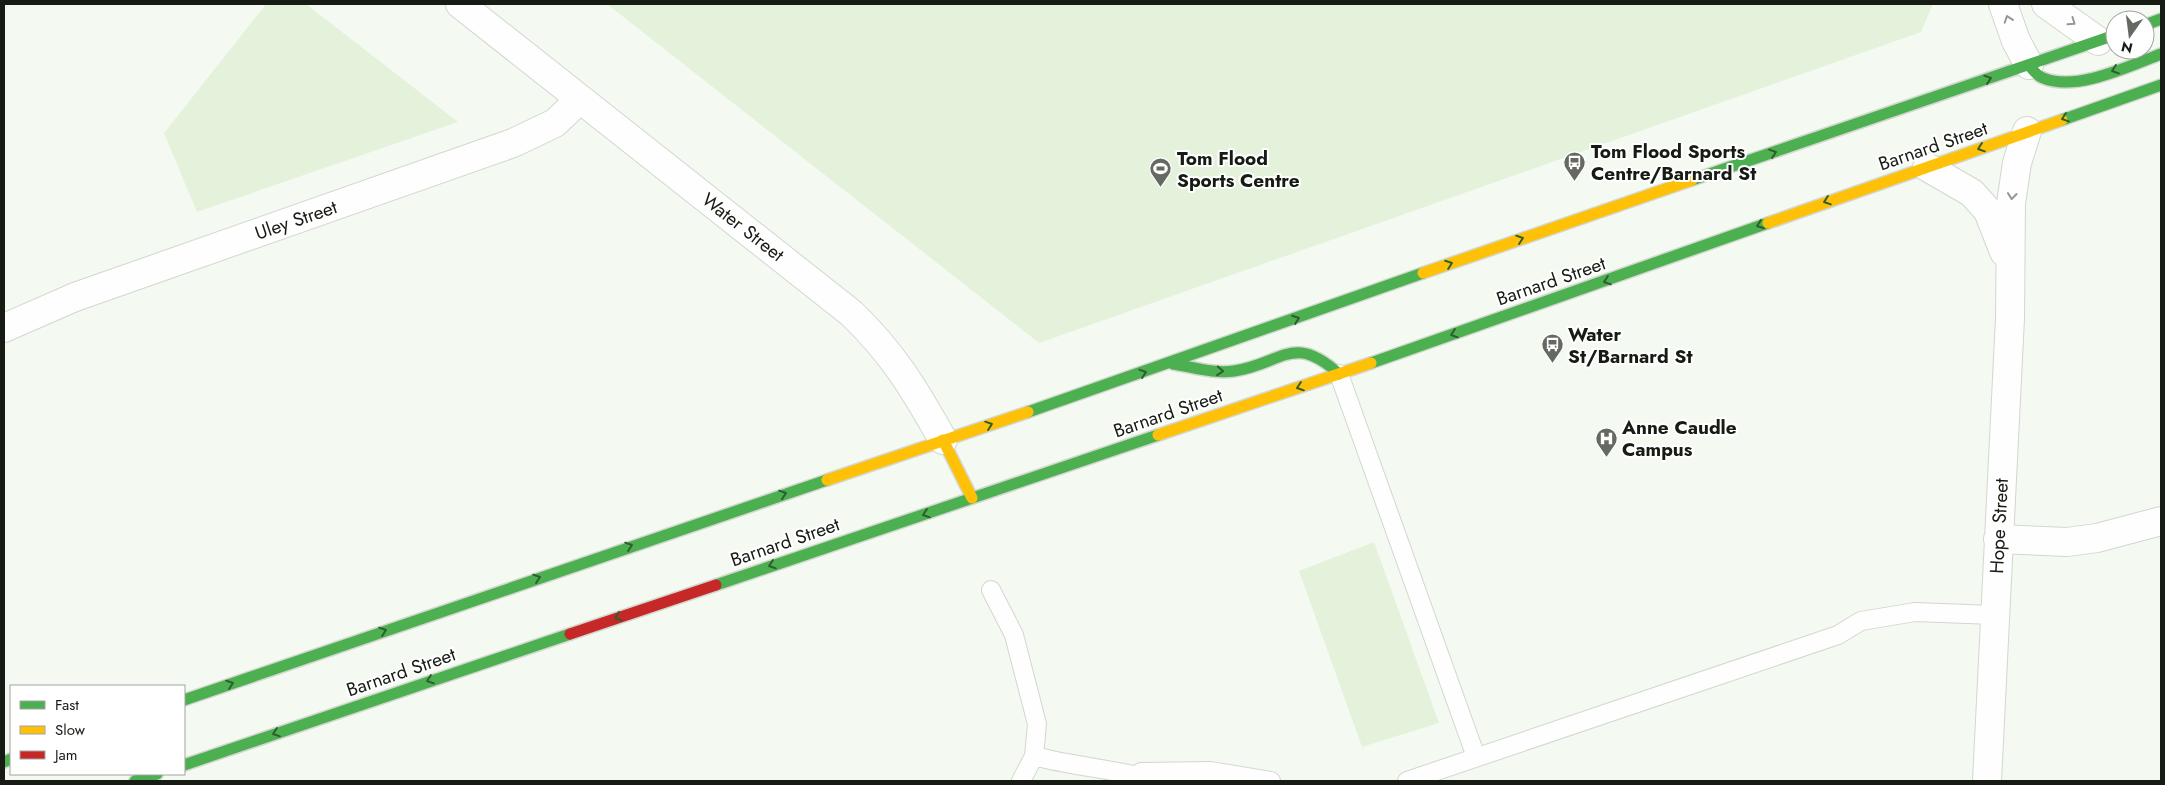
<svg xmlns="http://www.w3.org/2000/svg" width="2165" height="785" font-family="Jost,sans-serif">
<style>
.green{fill:#e4f2dc}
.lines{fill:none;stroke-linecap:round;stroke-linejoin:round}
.lane-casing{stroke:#d2d7cf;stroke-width:20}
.street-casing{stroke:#d2d7cf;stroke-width:30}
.fast-casing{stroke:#d2d7cf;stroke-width:14}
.slow-casing{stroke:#d2d7cf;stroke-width:14}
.jam-casing{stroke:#d2d7cf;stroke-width:14}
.lane{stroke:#fdfefd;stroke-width:18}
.street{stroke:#fdfefd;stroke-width:28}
.fast{stroke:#4caf50;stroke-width:11}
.slow{stroke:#ffc107;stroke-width:11}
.jam{stroke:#c62828;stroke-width:11}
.oneway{stroke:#959894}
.oneway2{stroke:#2e5e2e}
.labels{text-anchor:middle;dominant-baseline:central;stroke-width:4;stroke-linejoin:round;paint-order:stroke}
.street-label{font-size:19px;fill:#161b13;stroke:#fff}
.poi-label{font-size:19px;font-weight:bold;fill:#161b13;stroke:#fff;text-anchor:start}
</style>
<rect width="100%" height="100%" fill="#f4faf1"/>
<path class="green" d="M 266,4 L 306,4 L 458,122 L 197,212 L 164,133 Z
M 607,4 L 1933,4 L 1921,32 L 1039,343 Z
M 1374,542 L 1439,723 L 1362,747 L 1299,571 Z"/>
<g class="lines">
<defs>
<path id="lane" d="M 1339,374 L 1476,757
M 991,590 L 1014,635 L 1037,724 L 1034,756
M 1141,772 L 1210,771 L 1271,781
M 1021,781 L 1034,756 C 1075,767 1117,769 1158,781
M 1407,781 L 1838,635 L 1861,621 L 1915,612 L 1994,615"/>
<path id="street" d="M 460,4 L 851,313 C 893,353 915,390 943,440
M 2003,4 L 2016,41 L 2029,65
M 2046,4 L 2098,41
M 1927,167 L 1972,193 L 1988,211 L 2004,252
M 4,328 L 75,297 L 513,143 L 555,123 L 580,99
M 1998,539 L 2067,542 L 2097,538 L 2161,521
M 1987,781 L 2010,318 L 2011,203 L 2017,163 L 2027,131"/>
<path id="fast" d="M 2145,25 L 2161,19
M 2029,65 C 2033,70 2037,76 2043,78 C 2076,92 2129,66 2161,54
M 2062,120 L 2161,85
M 1692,180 L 2115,35
M 1371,363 L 1768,223
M 1173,364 C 1193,367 1214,374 1234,371 C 1282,364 1293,332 1339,374
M 1028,412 L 1423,273
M 716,585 L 1158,435
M 184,700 L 827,480
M 4,762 L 11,759
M 184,765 L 570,634
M 135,781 L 157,774"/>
<path id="slow" d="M 1768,223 L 2062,120
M 1423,273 L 1692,180
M 1158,435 L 1371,363
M 943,440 L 972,498
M 827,480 L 1028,412"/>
<path id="jam" d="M 570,634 L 716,585"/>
</defs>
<use href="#lane" class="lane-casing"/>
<use href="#street" class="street-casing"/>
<use href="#fast" class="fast-casing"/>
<use href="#slow" class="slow-casing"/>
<use href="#jam" class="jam-casing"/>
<use href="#lane" class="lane"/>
<use href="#street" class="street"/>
<use href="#fast" class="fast"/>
<use href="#slow" class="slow"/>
<use href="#jam" class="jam"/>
</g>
<defs><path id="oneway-chevron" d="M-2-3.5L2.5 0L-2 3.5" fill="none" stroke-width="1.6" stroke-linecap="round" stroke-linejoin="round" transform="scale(1.25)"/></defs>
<g class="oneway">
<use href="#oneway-chevron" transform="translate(2008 19) rotate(-109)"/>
<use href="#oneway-chevron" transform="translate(2072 22) rotate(35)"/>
<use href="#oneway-chevron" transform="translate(2012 196) rotate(96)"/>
</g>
<g class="oneway2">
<use href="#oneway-chevron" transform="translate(2115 70) rotate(161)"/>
<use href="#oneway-chevron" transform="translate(1988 79) rotate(-19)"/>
<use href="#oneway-chevron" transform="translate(2065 118) rotate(161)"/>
<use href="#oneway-chevron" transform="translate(1981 148) rotate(161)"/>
<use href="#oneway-chevron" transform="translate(1773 153) rotate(-19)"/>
<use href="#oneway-chevron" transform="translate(1827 201) rotate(161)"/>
<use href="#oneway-chevron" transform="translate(1760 225) rotate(160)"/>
<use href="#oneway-chevron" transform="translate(1520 239) rotate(-19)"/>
<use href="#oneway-chevron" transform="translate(1449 264) rotate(-20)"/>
<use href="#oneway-chevron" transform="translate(1607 281) rotate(161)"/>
<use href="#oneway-chevron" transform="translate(1296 319) rotate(-20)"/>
<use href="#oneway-chevron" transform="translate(1454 334) rotate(161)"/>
<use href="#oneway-chevron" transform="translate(1220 371) rotate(4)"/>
<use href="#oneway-chevron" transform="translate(1143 373) rotate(-19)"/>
<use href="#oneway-chevron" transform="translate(1300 387) rotate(161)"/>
<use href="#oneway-chevron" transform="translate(989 425) rotate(-19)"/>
<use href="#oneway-chevron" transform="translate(783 494) rotate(-19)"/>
<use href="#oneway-chevron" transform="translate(926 514) rotate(161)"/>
<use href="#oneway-chevron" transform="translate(629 546) rotate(-19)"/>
<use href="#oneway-chevron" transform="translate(772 565) rotate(161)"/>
<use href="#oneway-chevron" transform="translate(537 578) rotate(-19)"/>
<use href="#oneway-chevron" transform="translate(618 617) rotate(161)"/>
<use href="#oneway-chevron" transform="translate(383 631) rotate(-19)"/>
<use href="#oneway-chevron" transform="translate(430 680) rotate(161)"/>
<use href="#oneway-chevron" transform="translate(230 684) rotate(-19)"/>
<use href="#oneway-chevron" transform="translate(276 733) rotate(161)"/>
</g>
<defs>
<symbol id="bus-pin" viewBox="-11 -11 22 30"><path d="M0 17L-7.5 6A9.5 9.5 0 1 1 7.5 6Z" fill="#646961" stroke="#fff"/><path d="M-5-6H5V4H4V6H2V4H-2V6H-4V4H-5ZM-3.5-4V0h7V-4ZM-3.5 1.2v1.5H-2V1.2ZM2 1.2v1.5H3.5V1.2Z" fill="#fff"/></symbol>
<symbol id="stadium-pin" viewBox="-11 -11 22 30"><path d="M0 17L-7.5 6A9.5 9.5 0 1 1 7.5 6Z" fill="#646961" stroke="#fff"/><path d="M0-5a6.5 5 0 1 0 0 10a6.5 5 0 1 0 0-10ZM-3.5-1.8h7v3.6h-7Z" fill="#fff"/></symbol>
<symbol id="hospital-pin" viewBox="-11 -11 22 30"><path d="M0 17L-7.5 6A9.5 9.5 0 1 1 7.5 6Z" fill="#646961" stroke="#fff"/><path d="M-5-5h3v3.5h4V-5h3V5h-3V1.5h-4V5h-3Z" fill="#fff"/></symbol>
</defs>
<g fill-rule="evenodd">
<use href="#bus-pin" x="1562" y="150" width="25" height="34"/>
<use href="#stadium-pin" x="1148" y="156" width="25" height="34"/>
<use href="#bus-pin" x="1540" y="332" width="25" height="34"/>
<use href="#hospital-pin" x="1594" y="426" width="25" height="34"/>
</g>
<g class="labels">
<g class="street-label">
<text transform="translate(1933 146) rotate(-19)">Barnard Street</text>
<text transform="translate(296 220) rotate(-19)">Uley Street</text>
<text transform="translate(743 227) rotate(38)">Water Street</text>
<text transform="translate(1551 281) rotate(-19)">Barnard Street</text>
<text transform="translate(1168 413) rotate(-19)">Barnard Street</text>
<text transform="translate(1999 526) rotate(-87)">Hope Street</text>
<text transform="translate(785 542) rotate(-19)">Barnard Street</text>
<text transform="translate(401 672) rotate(-19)">Barnard Street</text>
</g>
<g class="poi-label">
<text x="1591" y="151">Tom Flood Sports<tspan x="1591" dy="22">Centre/Barnard St</tspan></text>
<text x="1177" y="158">Tom Flood<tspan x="1177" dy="22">Sports Centre</tspan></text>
<text x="1568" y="334">Water<tspan x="1568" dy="22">St/Barnard St</tspan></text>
<text x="1622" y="427">Anne Caudle<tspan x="1622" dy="22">Campus</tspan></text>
</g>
</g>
<rect width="2165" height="785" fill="none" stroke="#161b13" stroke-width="10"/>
<rect x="10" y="685" width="175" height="90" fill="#ffffff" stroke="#a2a4a1"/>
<rect x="20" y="701" width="25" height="8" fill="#4caf50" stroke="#a2a4a1"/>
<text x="55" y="710" font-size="15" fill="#161b13">Fast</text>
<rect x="20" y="726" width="25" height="8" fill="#ffc107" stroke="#a2a4a1"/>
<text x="55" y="735" font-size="15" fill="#161b13">Slow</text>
<rect x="20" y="751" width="25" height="8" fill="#c62828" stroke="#a2a4a1"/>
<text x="55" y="760" font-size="15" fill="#161b13">Jam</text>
<g transform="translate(2130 35) rotate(194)"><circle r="24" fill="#ffffff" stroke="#a2a4a1"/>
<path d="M0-4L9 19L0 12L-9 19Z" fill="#646961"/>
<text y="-8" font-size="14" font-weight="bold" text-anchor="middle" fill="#161b13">N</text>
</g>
</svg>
